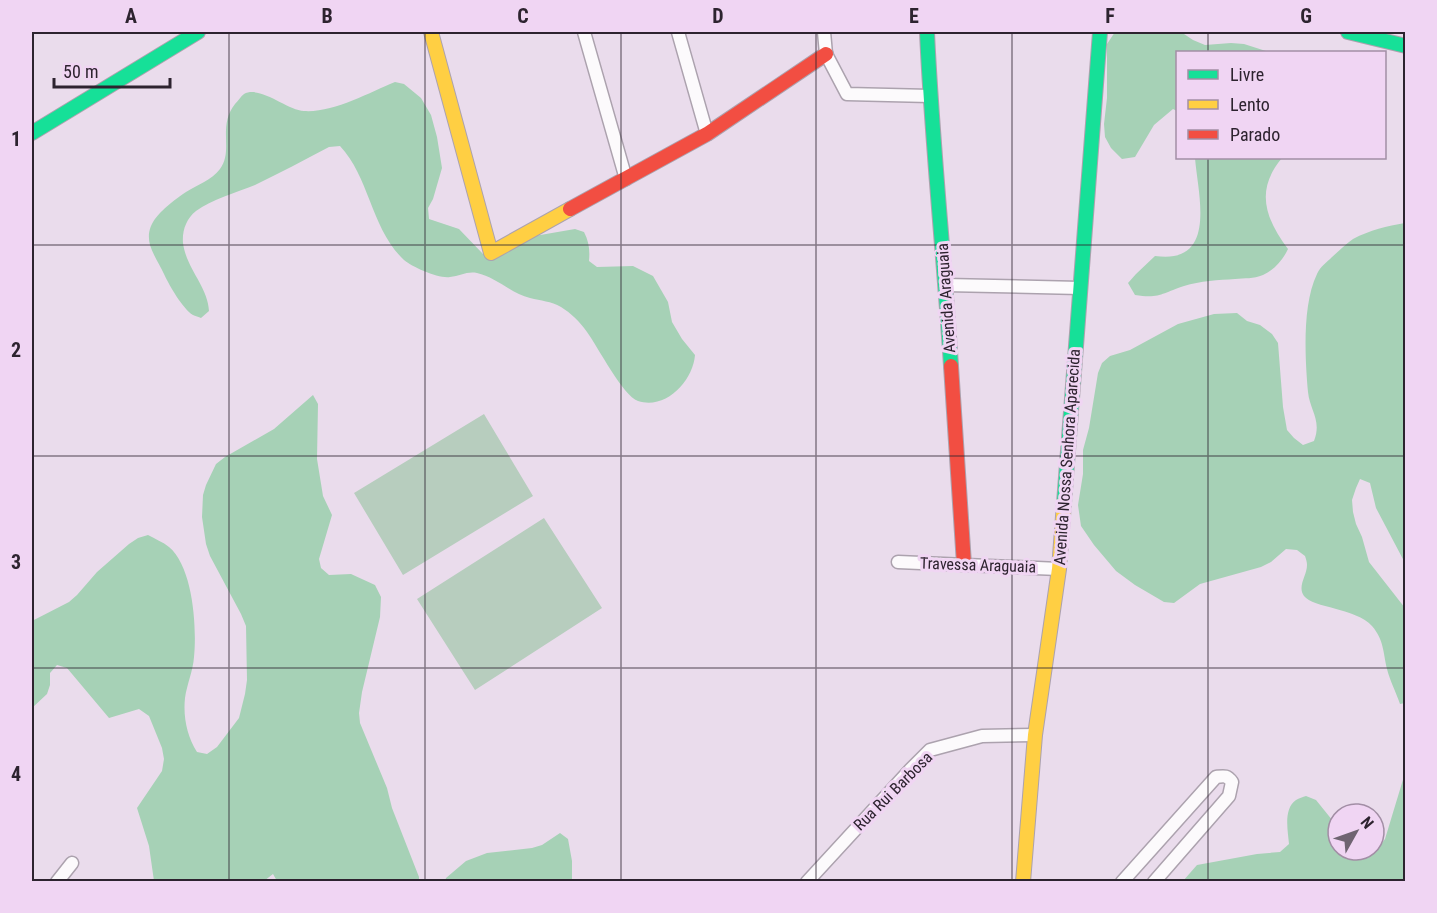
<svg xmlns="http://www.w3.org/2000/svg" width="1437" height="913" font-family="'Roboto Condensed',sans-serif">
<style>
.green{fill:#b7cdbe}
.forest{fill:#a6d1b6}
.lines{fill:none;stroke-linecap:round;stroke-linejoin:round}
.street-casing{stroke:#aca2ae;stroke-width:15}
.fast-casing{stroke:#aca2ae;stroke-width:16}
.slow-casing{stroke:#aca2ae;stroke-width:16}
.jam-casing{stroke:#aca2ae;stroke-width:16}
.street{stroke:#fcfafc;stroke-width:12}
.fast{stroke:#16e098;stroke-width:14}
.slow{stroke:#ffcf43;stroke-width:14}
.jam{stroke:#f24e42;stroke-width:14}
.grid{fill:none;stroke:#2d232f;stroke-width:1.5;stroke-opacity:0.55}
.labels{text-anchor:middle;dominant-baseline:central;stroke-width:6;stroke-linejoin:round;paint-order:stroke}
.street-label{font-size:16px;fill:#2d232f;stroke:#f0d5f3}
.neatline{fill:none;stroke:#2d232f;stroke-width:2}
.grid-label{font-size:20px;text-anchor:middle;font-weight:bold;fill:#2d232f}
</style>
<rect width="100%" height="100%" fill="#eadcec"/>
<path class="green" d="M 484,414 L 533,496 L 403,575 L 354,493 Z
M 544,518 L 602,608 L 475,690 L 417,599 Z"/>
<path class="forest" d="M 1115,32 L 1181,32 L 1193,40 L 1205,45 L 1231,43 L 1244,44 L 1269,52 L 1178,52 L 1177,111 L 1173,109 L 1154,125 L 1135,157 L 1122,159 L 1111,148 L 1105,137 L 1104,124 L 1107,98 L 1107,44 Z
M 395,82 L 404,84 L 421,98 L 431,115 L 437,137 L 442,168 L 433,199 L 428,208 L 429,219 L 459,229 L 483,254 L 523,238 L 575,229 L 584,232 C 589,242 590,250 589,261 L 597,267 L 633,266 L 653,276 L 668,302 L 672,322 L 682,339 L 695,355 C 693,381 666,410 638,401 C 623,396 598,347 587,332 C 580,322 571,313 561,307 C 551,301 541,301 530,298 C 512,294 496,277 477,273 C 467,271 460,276 450,277 C 439,279 412,267 404,260 C 371,229 370,178 340,146 L 329,147 C 304,160 280,173 255,185 C 237,192 211,200 196,211 C 186,219 182,231 183,243 C 186,268 208,287 209,311 L 201,318 C 199,317 195,316 193,315 C 183,309 169,285 164,274 C 160,265 153,255 150,245 C 145,226 158,214 171,203 C 176,199 181,195 186,192 C 197,185 212,180 220,169 C 234,150 217,127 235,104 C 238,101 241,96 244,94 C 260,85 287,110 304,111 C 333,113 368,93 395,82 Z
M 1195,158 L 1282,158 C 1255,190 1265,218 1288,249 C 1283,260 1274,270 1263,275 C 1253,279 1245,278 1235,279 C 1219,280 1200,281 1184,286 C 1162,293 1160,299 1135,295 L 1128,283 L 1136,274 L 1155,256 C 1218,265 1198,195 1195,158 Z
M 1405,223 L 1405,563 L 1376,508 L 1370,483 L 1360,479 L 1356,488 L 1352,500 L 1353,512 L 1356,524 L 1362,537 L 1369,562 L 1405,608 L 1405,703 L 1400,704 C 1396,692 1390,681 1387,669 C 1383,652 1384,640 1372,626 C 1356,608 1313,608 1304,596 C 1297,586 1307,576 1307,565 C 1307,562 1306,559 1305,556 L 1297,550 L 1286,549 L 1271,562 L 1261,567 L 1200,584 L 1174,603 L 1164,602 L 1135,585 L 1116,571 L 1094,545 L 1081,526 L 1078,505 L 1083,474 L 1083,450 L 1089,428 L 1098,373 L 1102,363 L 1110,356 L 1130,350 L 1178,324 L 1214,314 L 1237,313 L 1247,321 L 1260,325 L 1272,334 L 1278,343 L 1283,407 L 1287,430 L 1294,438 L 1303,445 L 1314,441 C 1322,420 1310,411 1308,392 C 1305,358 1302,305 1317,274 C 1320,267 1327,262 1332,257 C 1339,251 1346,244 1353,239 C 1370,230 1387,226 1405,223 Z
M 313,395 L 318,404 L 317,459 L 323,496 L 332,515 L 319,559 L 321,568 L 329,575 L 351,574 L 375,585 L 381,597 L 380,617 L 362,692 L 359,713 L 360,723 L 387,788 L 392,808 L 419,877 L 419,881 L 277,881 L 273,874 L 264,881 L 154,881 L 149,846 L 137,808 L 162,771 L 164,759 L 162,748 L 149,716 L 139,709 L 109,718 L 67,668 L 57,665 L 50,673 L 50,685 L 47,694 L 32,708 L 32,621 L 69,602 L 77,595 L 97,572 L 129,544 L 138,538 L 148,535 C 155,539 163,542 169,547 C 193,567 197,627 194,657 C 193,671 187,684 185,698 C 183,717 187,736 197,752 L 207,754 L 217,747 L 239,718 L 245,694 L 247,680 L 246,626 L 241,614 L 210,556 L 206,544 L 202,517 L 203,495 L 206,485 L 216,464 L 225,457 L 274,429 Z
M 1405,773 L 1405,881 L 1183,881 L 1197,865 L 1257,854 L 1280,852 L 1289,844 C 1288,831 1283,809 1296,800 C 1299,798 1303,797 1306,796 L 1316,800 L 1337,826 L 1338,829 L 1338,850 L 1374,850 L 1374,848 L 1378,848 L 1385,839 Z
M 560,833 L 568,839 L 572,861 L 572,881 L 445,881 L 446,878 L 466,861 L 487,853 L 532,848 L 542,845 Z"/>
<g class="lines">
<defs>
<path id="street" d="M 584,32 L 626,179
M 678,32 L 707,134
M 824,32 L 826,54 L 847,94 L 930,96
M 946,285 L 1080,288
M 898,562 L 1059,569
M 57,882 L 72,863
M 807,882 L 910,770 L 930,750 L 982,736 L 1035,735
M 1122,882 L 1216,777 C 1224,776 1227,775 1232,782 L 1229,796 L 1154,882"/>
<path id="fast" d="M 927,32 C 932,143 944,255 951,366
M 1348,32 L 1406,46
M 32,133 L 198,32
M 1064,503 L 1100,32"/>
<path id="slow" d="M 431,32 L 491,253 L 570,209
M 1023,882 L 1035,735 L 1059,569 L 1064,503"/>
<path id="jam" d="M 570,209 L 707,134 L 826,54
M 951,366 L 964,564"/>
</defs>
<use href="#street" class="street-casing"/>
<use href="#fast" class="fast-casing"/>
<use href="#slow" class="slow-casing"/>
<use href="#jam" class="jam-casing"/>
<use href="#street" class="street"/>
<use href="#fast" class="fast"/>
<use href="#slow" class="slow"/>
<use href="#jam" class="jam"/>
</g>
<path class="grid" d="M 229,32 L 229,882M 425,32 L 425,882M 621,32 L 621,882M 816,32 L 816,882M 1012,32 L 1012,882M 1208,32 L 1208,52M 1208,158 L 1208,882M 32,245 L 1406,245M 32,456 L 1406,456M 32,668 L 1406,668"/>
<g class="labels">
<g class="street-label">
<text transform="translate(946 298) rotate(-94)">Avenida Araguaia</text>
<text transform="translate(1067 457) rotate(-86)">Avenida Nossa Senhora Aparecida</text>
<text transform="translate(978 565) rotate(2)">Travessa Araguaia</text>
<text transform="translate(893 791) rotate(-45)">Rua Rui Barbosa</text>
</g>
</g>
<rect width="1437" height="913" fill="none" stroke="#f0d5f3" stroke-width="66"/>
<rect x="1176" y="51" width="210" height="108" fill="#f0d5f3" stroke="#a28ea5" stroke-width="1.5"/>
<rect x="1188" y="70" width="30" height="9" fill="#16e098" stroke="#a28ea5" stroke-width="1.5"/>
<text x="1230" y="81" font-size="18" fill="#2d232f">Livre</text>
<rect x="1188" y="100" width="30" height="9" fill="#ffcf43" stroke="#a28ea5" stroke-width="1.5"/>
<text x="1230" y="111" font-size="18" fill="#2d232f">Lento</text>
<rect x="1188" y="130" width="30" height="9" fill="#f24e42" stroke="#a28ea5" stroke-width="1.5"/>
<text x="1230" y="141" font-size="18" fill="#2d232f">Parado</text>
<g transform="translate(1356 832) rotate(50)"><circle r="28" fill="#f0d5f3" stroke="#a28ea5" stroke-width="1.5"/>
<path d="M0-4.5L10 22L0 15L-10 22Z" fill="#6f6471"/>
<text y="-9" font-size="16" font-weight="bold" text-anchor="middle" fill="#2d232f">N</text>
</g>
<path d="M54 78v9h116v-9" fill="none" stroke="#2d232f" stroke-width="3"/>
<text x="63" y="78" font-size="18" fill="#2d232f" stroke="#f0d5f3" stroke-width="4.5" paint-order="stroke">50 m</text>
<rect x="33" y="33" width="1371" height="847" class="neatline"/>
<g class="grid-label">
<text x="131" y="23">A</text>
<text x="327" y="23">B</text>
<text x="523" y="23">C</text>
<text x="718" y="23">D</text>
<text x="914" y="23">E</text>
<text x="1110" y="23">F</text>
<text x="1306" y="23">G</text>
<text x="16" y="146">1</text>
<text x="16" y="357">2</text>
<text x="16" y="569">3</text>
<text x="16" y="781">4</text>
</g>
</svg>
